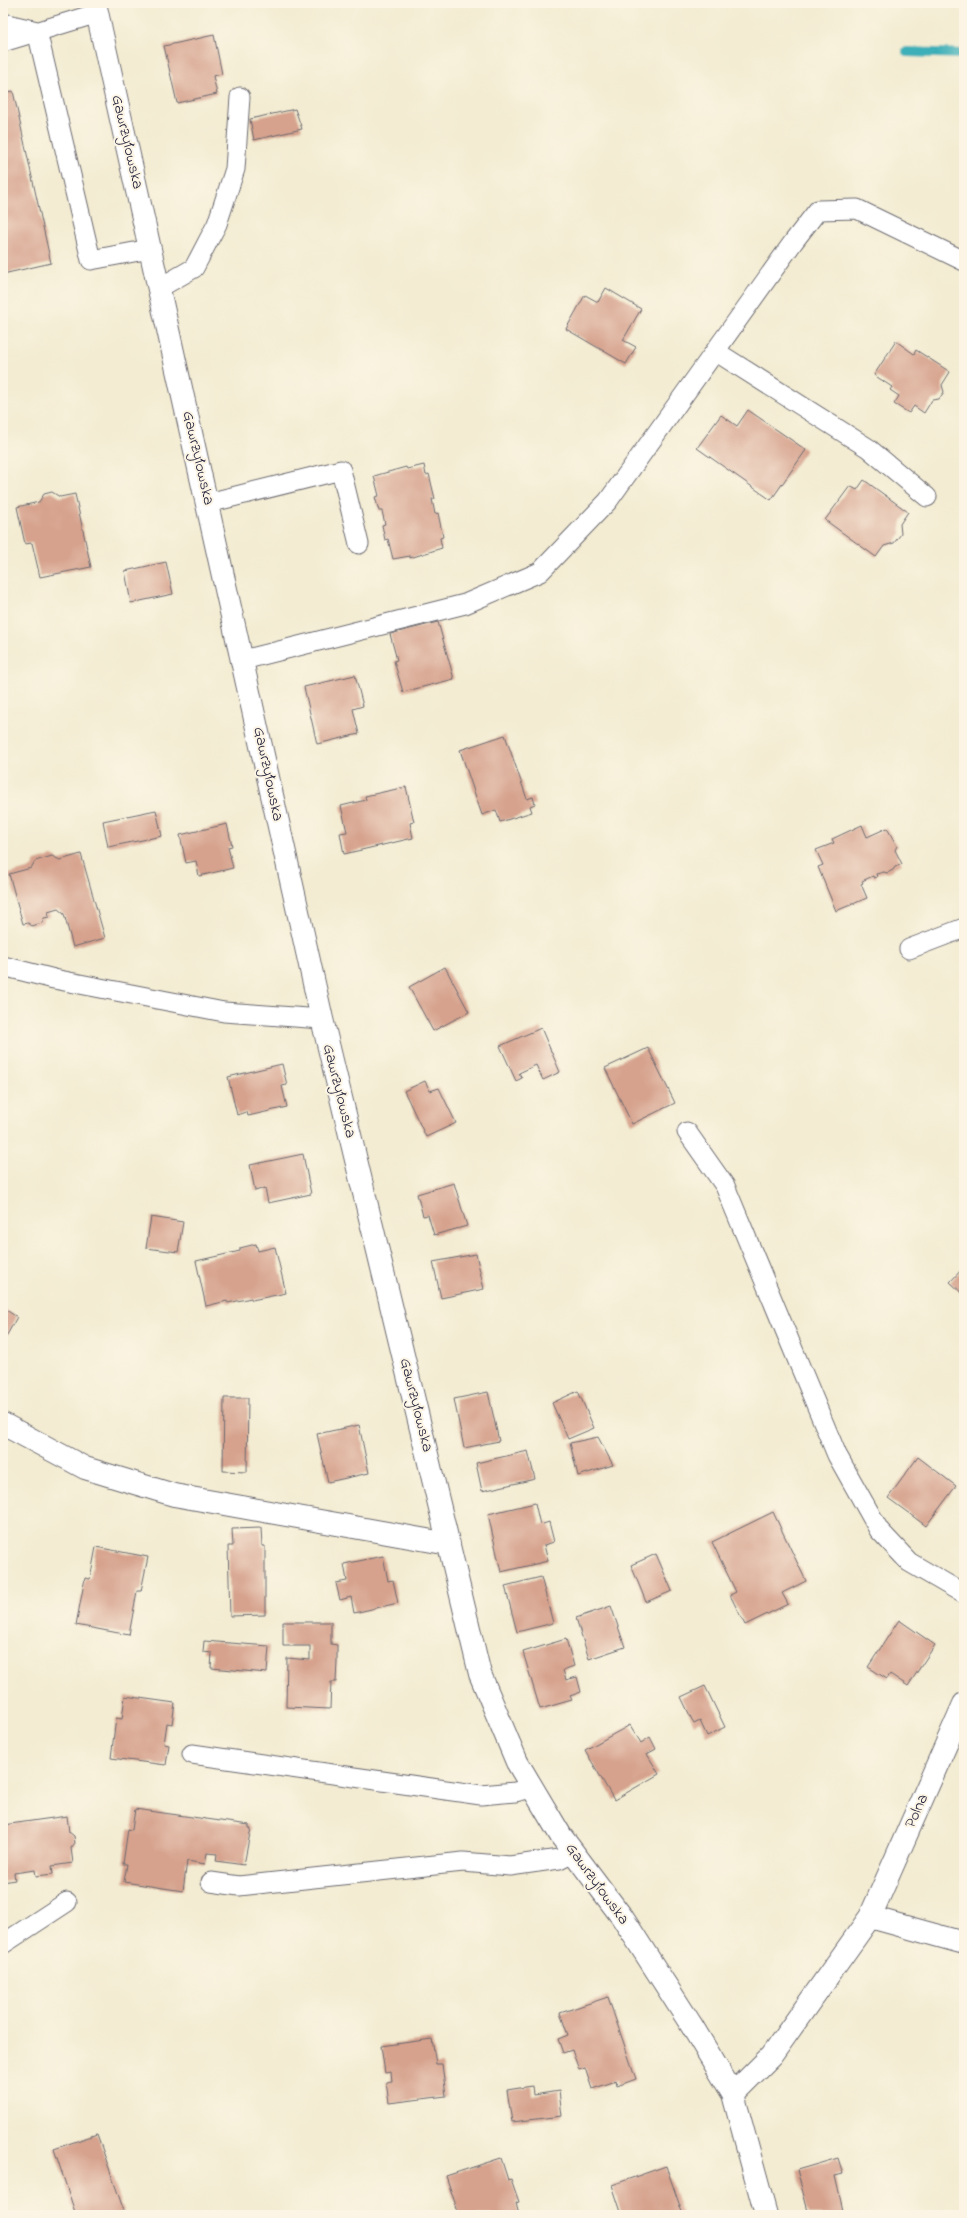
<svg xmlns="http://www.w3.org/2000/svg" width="967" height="2218" font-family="'Indie Flower',sans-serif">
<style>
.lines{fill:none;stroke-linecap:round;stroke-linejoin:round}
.stream{stroke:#3eafb8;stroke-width:10}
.building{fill:#d6a28d}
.lane-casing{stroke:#6b6970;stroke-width:21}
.street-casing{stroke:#6b6970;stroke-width:24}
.lane{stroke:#fff;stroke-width:19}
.street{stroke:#fff;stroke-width:22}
.labels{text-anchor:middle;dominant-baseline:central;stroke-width:4;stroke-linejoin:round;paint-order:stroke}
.street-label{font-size:16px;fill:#22223b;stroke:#fcf5e5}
</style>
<rect width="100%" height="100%" fill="#fcf5e5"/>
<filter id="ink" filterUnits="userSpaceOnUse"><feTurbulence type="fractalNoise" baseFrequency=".025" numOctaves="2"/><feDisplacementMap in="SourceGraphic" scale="8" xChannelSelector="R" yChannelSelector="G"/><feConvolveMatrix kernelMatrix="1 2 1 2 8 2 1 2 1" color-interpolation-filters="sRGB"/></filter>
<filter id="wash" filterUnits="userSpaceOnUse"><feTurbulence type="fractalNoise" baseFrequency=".012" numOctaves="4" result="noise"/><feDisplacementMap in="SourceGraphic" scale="16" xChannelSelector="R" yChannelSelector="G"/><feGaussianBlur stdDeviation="0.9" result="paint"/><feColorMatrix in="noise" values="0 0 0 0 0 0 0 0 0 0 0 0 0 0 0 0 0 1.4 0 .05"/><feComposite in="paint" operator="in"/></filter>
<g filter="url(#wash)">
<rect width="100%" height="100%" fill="#f3ecd2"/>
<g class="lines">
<path class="stream" d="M 907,52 L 964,54"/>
</g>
<g id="blocks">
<path class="building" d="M 214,35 L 222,74 L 213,76 L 217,94 L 177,103 L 164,46 Z
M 13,91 L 51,263 L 3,274 L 3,93 Z
M 295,109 L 302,129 L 254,140 L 250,119 Z
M 606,288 L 641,309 L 623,340 L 636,347 L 626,364 L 566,329 L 585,295 L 598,302 Z
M 896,341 L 914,354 L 916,350 L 950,372 L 942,385 L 944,392 L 939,399 L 932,400 L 924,413 L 914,406 L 909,413 L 894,404 L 899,396 L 890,390 L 892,387 L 874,375 Z
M 748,410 L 806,450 L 771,500 L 697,448 L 721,415 L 737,426 Z
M 424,465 L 426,475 L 429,474 L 435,499 L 432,499 L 435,514 L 438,513 L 443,537 L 440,538 L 442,548 L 410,558 L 410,556 L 393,559 L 388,539 L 385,540 L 382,525 L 385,524 L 382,511 L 379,511 L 375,497 L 379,496 L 374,476 L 406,467 L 407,469 Z
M 864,480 L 908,512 L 900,524 L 901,534 L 894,543 L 884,546 L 876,557 L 825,520 L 850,486 L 857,490 Z
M 52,492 L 60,497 L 75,494 L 91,567 L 40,577 L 32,543 L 25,544 L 17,507 L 39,502 L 44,494 Z
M 166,562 L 173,594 L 131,603 L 125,571 Z
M 438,622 L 454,679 L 403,692 L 394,661 L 397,660 L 390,634 Z
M 355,675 L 363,706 L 353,709 L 359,734 L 317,744 L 304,687 Z
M 505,735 L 527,799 L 533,797 L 535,804 L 530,806 L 532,812 L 500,822 L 496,810 L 482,815 L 460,750 Z
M 406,787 L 414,822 L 410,823 L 413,838 L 344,854 L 340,833 L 347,832 L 341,806 L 366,800 L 365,796 Z
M 156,810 L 162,836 L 108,847 L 103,821 Z
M 227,824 L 232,846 L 228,847 L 233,868 L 199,876 L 196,861 L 186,863 L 180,835 Z
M 862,825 L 867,837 L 887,828 L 897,846 L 895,850 L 902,864 L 895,867 L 893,870 L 887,873 L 884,872 L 876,874 L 877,877 L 874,878 L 873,876 L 862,881 L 863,883 L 861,884 L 867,898 L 836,911 L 818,867 L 823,865 L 816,850 L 834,843 L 832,839 Z
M 81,854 L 105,938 L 73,947 L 64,914 L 58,909 L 48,912 L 49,917 L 44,918 L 42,923 L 32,926 L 28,923 L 23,924 L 9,874 L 31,868 L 35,861 L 52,856 L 60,860 Z
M 445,967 L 469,1012 L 433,1031 L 409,987 Z
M 541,1028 L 560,1072 L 543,1080 L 536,1065 L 519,1073 L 522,1078 L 516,1081 L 500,1046 Z
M 648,1048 L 675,1103 L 632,1124 L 605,1068 Z
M 282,1064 L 287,1085 L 282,1086 L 287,1107 L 248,1116 L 247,1112 L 237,1115 L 228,1077 Z
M 425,1081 L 430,1091 L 439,1088 L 456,1123 L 426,1137 L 404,1091 Z
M 303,1154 L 311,1194 L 268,1203 L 265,1188 L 255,1191 L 250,1165 Z
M 454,1183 L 467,1226 L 434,1235 L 428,1215 L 423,1216 L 417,1194 Z
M 151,1217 L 183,1222 L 178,1252 L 146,1248 Z
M 256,1244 L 258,1251 L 275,1247 L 286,1293 L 252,1300 L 251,1298 L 228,1303 L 227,1301 L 206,1306 L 196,1261 L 240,1251 L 240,1248 Z
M 476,1254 L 484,1289 L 441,1298 L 433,1262 Z
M 964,1267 L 964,1295 L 950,1282 Z
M 3,1308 L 17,1317 L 3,1342 Z
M 578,1391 L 594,1428 L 568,1439 L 552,1403 Z
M 488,1392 L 499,1441 L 464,1448 L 454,1399 Z
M 224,1398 L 248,1398 L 247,1472 L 223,1471 Z
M 359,1425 L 369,1473 L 328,1482 L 317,1434 Z
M 598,1437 L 613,1465 L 578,1476 L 570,1443 Z
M 528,1451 L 535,1479 L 482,1491 L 476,1463 Z
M 918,1457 L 956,1486 L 926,1526 L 888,1498 Z
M 535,1503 L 540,1525 L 549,1522 L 554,1542 L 544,1545 L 548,1561 L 501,1572 L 488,1514 Z
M 773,1512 L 806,1581 L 782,1593 L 788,1604 L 745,1625 L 730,1595 L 736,1592 L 712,1542 Z
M 261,1528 L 262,1546 L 265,1546 L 265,1615 L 230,1616 L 228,1546 L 233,1546 L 232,1529 Z
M 96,1547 L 148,1557 L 141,1591 L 137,1591 L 129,1635 L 76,1625 L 85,1578 L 90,1579 Z
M 656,1554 L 672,1591 L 646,1602 L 631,1565 Z
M 383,1556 L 388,1581 L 393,1580 L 398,1603 L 354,1613 L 351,1597 L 340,1600 L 336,1583 L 347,1581 L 344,1564 Z
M 541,1577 L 553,1623 L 517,1632 L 505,1586 Z
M 611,1606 L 625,1647 L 589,1659 L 576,1618 Z
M 899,1620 L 935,1645 L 908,1686 L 890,1674 L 887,1679 L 868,1667 Z
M 283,1622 L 331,1622 L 331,1644 L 337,1645 L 337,1661 L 336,1682 L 331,1682 L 330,1709 L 286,1707 L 287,1658 L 310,1660 L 310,1646 L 283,1646 Z
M 566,1639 L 574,1666 L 563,1670 L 566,1680 L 577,1677 L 581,1692 L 570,1696 L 572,1700 L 540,1709 L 523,1652 Z
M 204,1641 L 269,1646 L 267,1673 L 211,1668 L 212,1653 L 203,1652 Z
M 705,1686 L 725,1727 L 707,1736 L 700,1721 L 694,1724 L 681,1697 Z
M 125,1696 L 175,1703 L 172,1724 L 167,1723 L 164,1744 L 169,1745 L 166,1765 L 111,1758 L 116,1718 L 122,1719 Z
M 630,1725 L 641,1743 L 650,1737 L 656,1749 L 647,1754 L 659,1774 L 614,1800 L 585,1750 Z
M 135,1809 L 249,1825 L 249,1828 L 251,1828 L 244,1865 L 216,1861 L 217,1854 L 207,1853 L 205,1864 L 187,1861 L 183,1891 L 124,1882 L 127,1864 L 123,1864 L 128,1829 L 132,1830 Z
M 67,1816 L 69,1832 L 74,1836 L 75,1843 L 71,1848 L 73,1863 L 52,1866 L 53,1874 L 36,1876 L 35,1870 L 14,1873 L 15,1880 L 3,1882 L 3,1825 Z
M 608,1997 L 636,2079 L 617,2086 L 616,2081 L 592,2089 L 585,2068 L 579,2070 L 572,2050 L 563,2053 L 558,2039 L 568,2035 L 560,2013 Z
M 432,2039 L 436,2064 L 442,2064 L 446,2096 L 389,2103 L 386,2082 L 392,2081 L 391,2072 L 385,2073 L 381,2046 Z
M 532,2086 L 533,2095 L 559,2091 L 562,2116 L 512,2122 L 507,2090 Z
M 97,2134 L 124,2211 L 113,2215 L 76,2215 L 54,2149 Z
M 501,2158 L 508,2180 L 511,2179 L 519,2202 L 516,2203 L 519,2215 L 459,2215 L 446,2176 Z
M 838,2158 L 843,2174 L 835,2176 L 844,2215 L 809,2215 L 797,2170 Z
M 666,2166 L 683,2215 L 622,2215 L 612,2185 Z"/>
</g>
</g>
<g filter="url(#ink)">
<use href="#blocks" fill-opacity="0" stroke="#6b6970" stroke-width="1"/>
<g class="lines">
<defs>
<path id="lane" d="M 3,23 L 37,31
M 37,31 L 91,260 L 150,249
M 3,42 L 98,13
M 159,288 L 194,268 L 217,224 L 235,169 L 240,97
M 715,351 L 868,448 L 927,497
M 208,503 L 341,470 L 359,544
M 243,660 L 465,604 L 540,572 L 608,501 L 794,241 L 818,210 L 857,209 L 964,261
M 909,949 L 964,928
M 3,966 L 54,979 L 224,1012 L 322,1019
M 687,1132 L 725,1186 L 837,1455 L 879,1530 L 909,1562 L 964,1594
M 192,1754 L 481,1795 L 515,1792 L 532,1788
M 211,1882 L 239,1886 L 463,1862 L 510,1866 L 559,1859 L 573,1852
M 3,1944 L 67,1902"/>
<path id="street" d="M 95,3 L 322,1019 L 480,1674 L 517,1762 L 561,1836 L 622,1917 L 692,2026 L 733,2094 L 766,2215
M 3,1424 L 85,1468 L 174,1495 L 449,1544
M 870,1917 L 964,1943
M 733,2094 L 771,2056 L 870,1917 L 964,1704"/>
</defs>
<use href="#lane" class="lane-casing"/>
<use href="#street" class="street-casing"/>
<use href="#lane" class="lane"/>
<use href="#street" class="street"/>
</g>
</g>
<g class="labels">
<g class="street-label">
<text transform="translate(127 142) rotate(77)">Gawrzyłowska</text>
<text transform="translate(198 458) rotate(77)">Gawrzyłowska</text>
<text transform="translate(268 774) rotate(78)">Gawrzyłowska</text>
<text transform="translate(339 1091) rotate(76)">Gawrzyłowska</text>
<text transform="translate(416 1405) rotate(76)">Gawrzyłowska</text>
<text transform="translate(917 1811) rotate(-66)">Polna</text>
<text transform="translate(597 1884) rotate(54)">Gawrzyłowska</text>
</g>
</g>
<rect width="967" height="2218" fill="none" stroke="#fcf5e5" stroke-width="16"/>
</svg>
